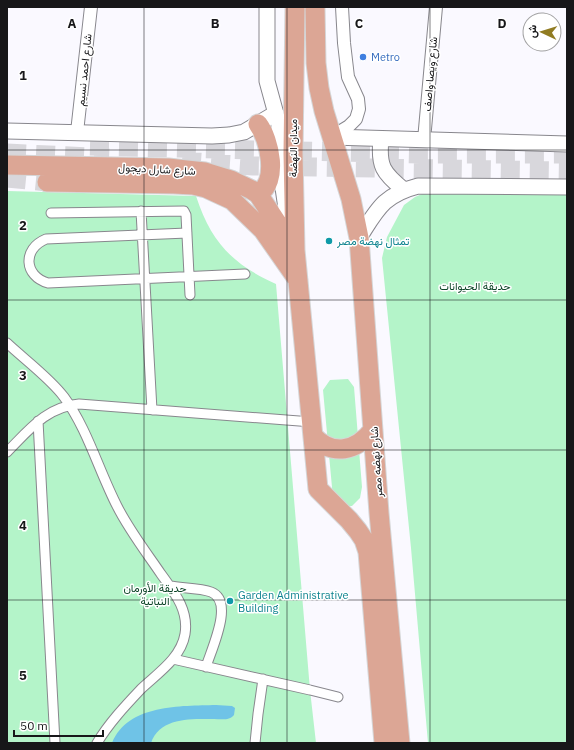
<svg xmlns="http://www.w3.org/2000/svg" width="574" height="750" font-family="'IBM Plex Sans',Vazirmatn,sans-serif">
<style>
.green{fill:#b4f4c9}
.water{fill:#6fc3e7}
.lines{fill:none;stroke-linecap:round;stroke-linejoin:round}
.primary-tunnel{stroke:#d8d7dc;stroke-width:19;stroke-dasharray:19 10;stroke-linecap:butt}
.pedestrian-casing{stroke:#88878d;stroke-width:11}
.minor-casing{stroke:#88878d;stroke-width:14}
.tertiary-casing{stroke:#88878d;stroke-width:17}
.primary-casing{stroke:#d5d5d6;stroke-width:21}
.pedestrian{stroke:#fff;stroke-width:9}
.minor{stroke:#fff;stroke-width:12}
.tertiary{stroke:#fff;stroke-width:15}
.primary{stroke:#dca695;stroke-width:19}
.grid{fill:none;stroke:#171719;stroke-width:1;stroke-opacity:0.55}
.shop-dot{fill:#3f7fe0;stroke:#fff;stroke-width:1.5}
.culture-dot{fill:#0f9aa8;stroke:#fff;stroke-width:1.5}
.labels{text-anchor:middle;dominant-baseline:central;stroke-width:3;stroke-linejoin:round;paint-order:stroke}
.shop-label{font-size:11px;fill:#366cbe;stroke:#fff;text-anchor:start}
.street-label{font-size:11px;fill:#171719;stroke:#fff}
.culture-label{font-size:11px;fill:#0d838f;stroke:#fff;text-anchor:start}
.park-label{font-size:11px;fill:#0c4427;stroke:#fff}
.grid-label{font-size:13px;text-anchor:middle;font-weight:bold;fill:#171719;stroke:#fff;stroke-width:3;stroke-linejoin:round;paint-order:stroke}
</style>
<rect width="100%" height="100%" fill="#faf9ff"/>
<path class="green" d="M 7,191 L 196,196 C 211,242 232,264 276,284 L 310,690 L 316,743 L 7,743 Z
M 431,192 L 567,195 L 567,743 L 428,743 L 411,548 L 382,258 L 387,237 L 404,205 L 415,197 L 422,194 Z
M 348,379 L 354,387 L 362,487 L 360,498 L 352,506 L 341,506 L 333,498 L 323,390 L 330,380 Z"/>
<path class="water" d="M 216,705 L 232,706 L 235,708 L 234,715 C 229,721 221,719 214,719 C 191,719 160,717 151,743 L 112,743 C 128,704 181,706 216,705 Z"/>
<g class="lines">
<path class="primary-tunnel" d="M 90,146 L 421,154 L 567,154
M 7,153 L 109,158
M 182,161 L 253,166 L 567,171
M 7,178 L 47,182"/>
<defs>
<path id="pedestrian" d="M 141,211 L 152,410
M 51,213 L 184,211 L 186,215 L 190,295
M 187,233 L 46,239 C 22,249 24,276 48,283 L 245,274
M 7,343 C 24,359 51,379 64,397 C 87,428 99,471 117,506 C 129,530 146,552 161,574 C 174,592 189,610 185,634 C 181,658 158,673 141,689 C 125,706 109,723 97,743
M 38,421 L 55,743
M 7,452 C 29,430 46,407 79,404 L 312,422
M 170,586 C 181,588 201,588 211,592 C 235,601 211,650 206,667
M 173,659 L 310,690 L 338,697
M 255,743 L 258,714 L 263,679"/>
<path id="minor" d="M 77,132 L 91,7
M 331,137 L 349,126 L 356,119 L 359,109 L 358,99 L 348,77 L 344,43 L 342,7
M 424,140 L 436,7"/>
<path id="tertiary" d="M 267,7 L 267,81 L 279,125 L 283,188 L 288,222
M 7,131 L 212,136 L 229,135 L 244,132 L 276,113
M 331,137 L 567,144
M 381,139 C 378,166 383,173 404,190
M 359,238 C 377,210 383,195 418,186 L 567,187"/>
<path id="primary" d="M 295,7 L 293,153 L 295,250 L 318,489 L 349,520 L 358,531 L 364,540 L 368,552 L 384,743
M 315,7 L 316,63 L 319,88 L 324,111 L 351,199 L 359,238 L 379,513 L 400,743
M 258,124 C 270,140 279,182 258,194
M 7,165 L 168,168 L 205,172 L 231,180 L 252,190 L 258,194 L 295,250
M 47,182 L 174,184 L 193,185 L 206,188 L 232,200 L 263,230 L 298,280
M 313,436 C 333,457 356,451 373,430"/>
</defs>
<use href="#pedestrian" class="pedestrian-casing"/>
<use href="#minor" class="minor-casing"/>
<use href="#tertiary" class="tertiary-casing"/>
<use href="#primary" class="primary-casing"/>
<use href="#pedestrian" class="pedestrian"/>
<use href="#minor" class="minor"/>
<use href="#tertiary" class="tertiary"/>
<use href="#primary" class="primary"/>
</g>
<path class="grid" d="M 144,7 L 144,743M 287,7 L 287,743M 430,7 L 430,743M 7,150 L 567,150M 7,300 L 567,300M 7,450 L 567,450M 7,600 L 567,600"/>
<circle class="shop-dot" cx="363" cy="57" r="4"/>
<g class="culture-dot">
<circle cx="329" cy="241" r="4"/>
<circle cx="230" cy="601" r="4"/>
</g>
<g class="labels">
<g class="shop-label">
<text x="371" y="57">Metro</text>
</g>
<g class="street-label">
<text transform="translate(84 70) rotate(-84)">شارع احمد نسيم</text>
<text transform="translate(430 74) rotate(-85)">شارع ويصا واصف</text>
<text transform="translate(293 148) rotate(-90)">ميدان النهضة</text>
<text transform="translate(157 169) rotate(3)">شارع شارل ديجول</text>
<text transform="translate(376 462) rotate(-94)">شارع نهضه مصر</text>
</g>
<g class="culture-label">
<text x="337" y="241">تمثال نهضة مصر</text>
<text x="238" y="595">Garden Administrative<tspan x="238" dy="13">Building</tspan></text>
</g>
<g class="park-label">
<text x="475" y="286">حديقة الحيوانات</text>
<text x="155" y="588">حديقة الأورمان<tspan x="155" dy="13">النباتية</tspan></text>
</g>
</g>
<g class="grid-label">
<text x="72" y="28">A</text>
<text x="215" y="28">B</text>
<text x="359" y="28">C</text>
<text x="502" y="28">D</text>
<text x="23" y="80">1</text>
<text x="23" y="230">2</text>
<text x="23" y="380">3</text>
<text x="23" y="530">4</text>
<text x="23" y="680">5</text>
</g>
<rect width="574" height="750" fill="none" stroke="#171719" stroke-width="16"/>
<g transform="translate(542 32) rotate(274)"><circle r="19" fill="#ffffff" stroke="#a2a2a3"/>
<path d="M0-3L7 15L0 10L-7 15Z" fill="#917c22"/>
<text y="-6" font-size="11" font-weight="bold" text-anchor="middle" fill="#171719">ش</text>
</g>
<path d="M14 730v6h89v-6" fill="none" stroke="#171719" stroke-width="2"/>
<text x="20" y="730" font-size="12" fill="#171719" stroke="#ffffff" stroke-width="3" paint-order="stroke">50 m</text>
</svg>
